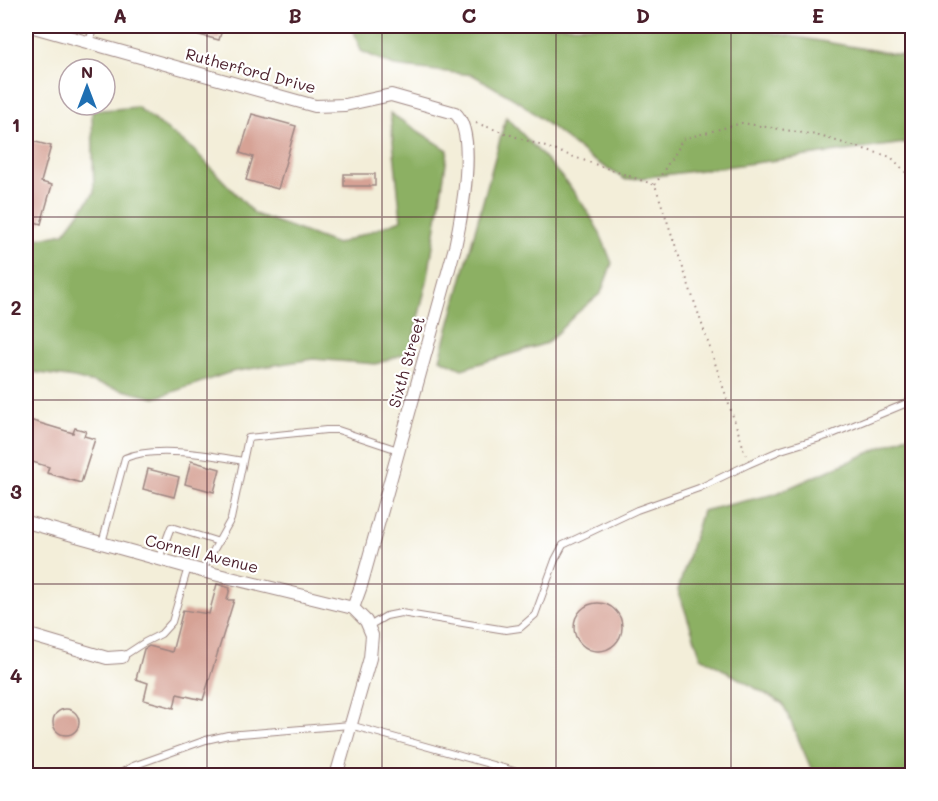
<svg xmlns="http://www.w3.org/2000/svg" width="938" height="801" font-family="Mali,sans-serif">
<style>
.forest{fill:#8cb064;stroke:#6b6848;stroke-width:1.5}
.building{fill:#d6a295}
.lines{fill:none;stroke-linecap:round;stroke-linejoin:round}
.lane-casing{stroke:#9e8682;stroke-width:8}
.street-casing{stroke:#9e8682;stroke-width:14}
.path{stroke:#9e8682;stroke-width:2;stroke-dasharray:1.5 4.5;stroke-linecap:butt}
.lane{stroke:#fff;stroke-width:6}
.street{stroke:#fff;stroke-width:12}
.grid{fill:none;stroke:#4a1f2b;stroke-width:1.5;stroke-opacity:0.55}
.labels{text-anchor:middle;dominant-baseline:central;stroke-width:4.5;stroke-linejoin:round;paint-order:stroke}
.street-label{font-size:16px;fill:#4a1f2b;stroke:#fff}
.neatline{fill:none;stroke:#4a1f2b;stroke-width:2}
.grid-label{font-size:20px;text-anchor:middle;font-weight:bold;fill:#4a1f2b}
</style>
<rect width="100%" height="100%" fill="#fff"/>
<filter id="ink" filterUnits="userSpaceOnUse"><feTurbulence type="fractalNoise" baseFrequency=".0167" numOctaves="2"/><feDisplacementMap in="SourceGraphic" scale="12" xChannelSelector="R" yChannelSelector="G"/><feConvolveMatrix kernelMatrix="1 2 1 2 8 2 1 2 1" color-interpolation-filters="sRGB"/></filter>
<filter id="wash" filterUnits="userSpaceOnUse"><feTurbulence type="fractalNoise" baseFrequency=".008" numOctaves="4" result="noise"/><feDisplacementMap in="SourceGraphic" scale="24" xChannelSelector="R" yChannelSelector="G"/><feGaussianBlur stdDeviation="1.35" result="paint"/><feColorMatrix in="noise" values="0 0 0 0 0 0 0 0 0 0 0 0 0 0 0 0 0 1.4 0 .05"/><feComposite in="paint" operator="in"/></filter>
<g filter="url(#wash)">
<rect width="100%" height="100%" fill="#f3eed9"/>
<path class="forest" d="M 352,26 L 734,26 L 912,57 L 912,142 L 626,180 L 590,158 L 521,103 L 473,75 L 394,66 L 361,51 Z
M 137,107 L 195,151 L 255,214 L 337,244 L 401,220 L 390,113 L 448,150 L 428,277 L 410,352 L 376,364 L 313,359 L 231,372 L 155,398 L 74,378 L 26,371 L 26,241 L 64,233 L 94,193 L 92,111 Z
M 506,117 C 539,152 575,186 597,228 C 603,239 607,251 612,263 L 601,293 L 576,314 L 547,343 L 462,369 L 440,359 Z
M 912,434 L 912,775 L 814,775 L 783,704 L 701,657 L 678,590 L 702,511 L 775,494 Z"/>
<g id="blocks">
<path class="building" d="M 177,26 L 223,26 L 219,40 L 176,29 Z
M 252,114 L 296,126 L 278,189 L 246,180 L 253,157 L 240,153 Z
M 32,141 L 51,146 L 41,182 L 52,185 L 41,224 L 26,219 L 26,147 L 30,148 Z
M 344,174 L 375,174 L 375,186 L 344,186 Z
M 26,419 L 73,433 L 75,428 L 86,431 L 84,436 L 95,439 L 81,483 L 47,473 L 49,467 L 26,460 Z
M 191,461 L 220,469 L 214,492 L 185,484 Z
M 148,469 L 179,477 L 174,497 L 143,489 Z
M 217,584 L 230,588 L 227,600 L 234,600 L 203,700 L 177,694 L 174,708 L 144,700 L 148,683 L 136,679 L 144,649 L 149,646 L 172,652 L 183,610 L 209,614 Z
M574 627a24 24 0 1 1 48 0a24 24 0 1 1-48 0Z
M53 722a13 13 0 1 1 26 0a13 13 0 1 1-26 0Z"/>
</g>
</g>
<g filter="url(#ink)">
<use href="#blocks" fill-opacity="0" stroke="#9e8682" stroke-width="1.5"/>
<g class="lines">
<defs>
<path id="lane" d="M 89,42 L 94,26
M 26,226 L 30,228
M 102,543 L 125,458 C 154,445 211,455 243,461
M 159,559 L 171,527 L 219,542
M 202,571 L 231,519 L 248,438 L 326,430 L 338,430 L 398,450
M 369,626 L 386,616 L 401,613 L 506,630 L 520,628 L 535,615 L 555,560 L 563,545 L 637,510 L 699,488 L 749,464 L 781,450 L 830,435 L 912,401
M 122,657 L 145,642 L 161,634 L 172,622 L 188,567
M 116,776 L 133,766 L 206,740 L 228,735 L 350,725 L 532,776"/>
<path id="street" d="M 30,26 L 315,106 L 345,105 L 391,95 L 455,113 C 478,133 461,219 455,247 L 361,586 L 353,608
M 26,522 L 202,571 L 353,608 L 366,621 L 372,635 L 370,658 L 336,776
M 26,634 L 107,658 L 122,657"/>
</defs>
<use href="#lane" class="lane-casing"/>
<use href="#street" class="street-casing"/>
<path class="path" d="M 476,123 L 655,185 L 746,455
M 655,185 L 683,139 L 742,123 L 816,135 L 891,157 L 912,179"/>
<use href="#lane" class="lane"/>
<use href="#street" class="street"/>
</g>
</g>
<path class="grid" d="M 207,26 L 207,776M 382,26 L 382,776M 556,26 L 556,776M 731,26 L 731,776M 26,217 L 912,217M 26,400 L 912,400M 26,584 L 912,584"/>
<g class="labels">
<g class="street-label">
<text transform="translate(251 70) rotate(15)">Rutherford Drive</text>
<text transform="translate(406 362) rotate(-74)">Sixth Street</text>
<text transform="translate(202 553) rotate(14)">Cornell Avenue</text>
</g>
</g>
<rect width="938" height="801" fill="none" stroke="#fff" stroke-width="66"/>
<g transform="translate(87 87)"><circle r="28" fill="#ffffff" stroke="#b7a5aa" stroke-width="1.5"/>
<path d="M0-4.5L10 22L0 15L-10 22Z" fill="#1f6fb2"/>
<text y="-9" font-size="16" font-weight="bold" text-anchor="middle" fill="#4a1f2b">N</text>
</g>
<rect x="33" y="33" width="872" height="735" class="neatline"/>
<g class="grid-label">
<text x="120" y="23">A</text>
<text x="295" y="23">B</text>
<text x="469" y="23">C</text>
<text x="643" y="23">D</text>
<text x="818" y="23">E</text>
<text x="16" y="132">1</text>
<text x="16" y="315">2</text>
<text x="16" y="499">3</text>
<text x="16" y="683">4</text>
</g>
</svg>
